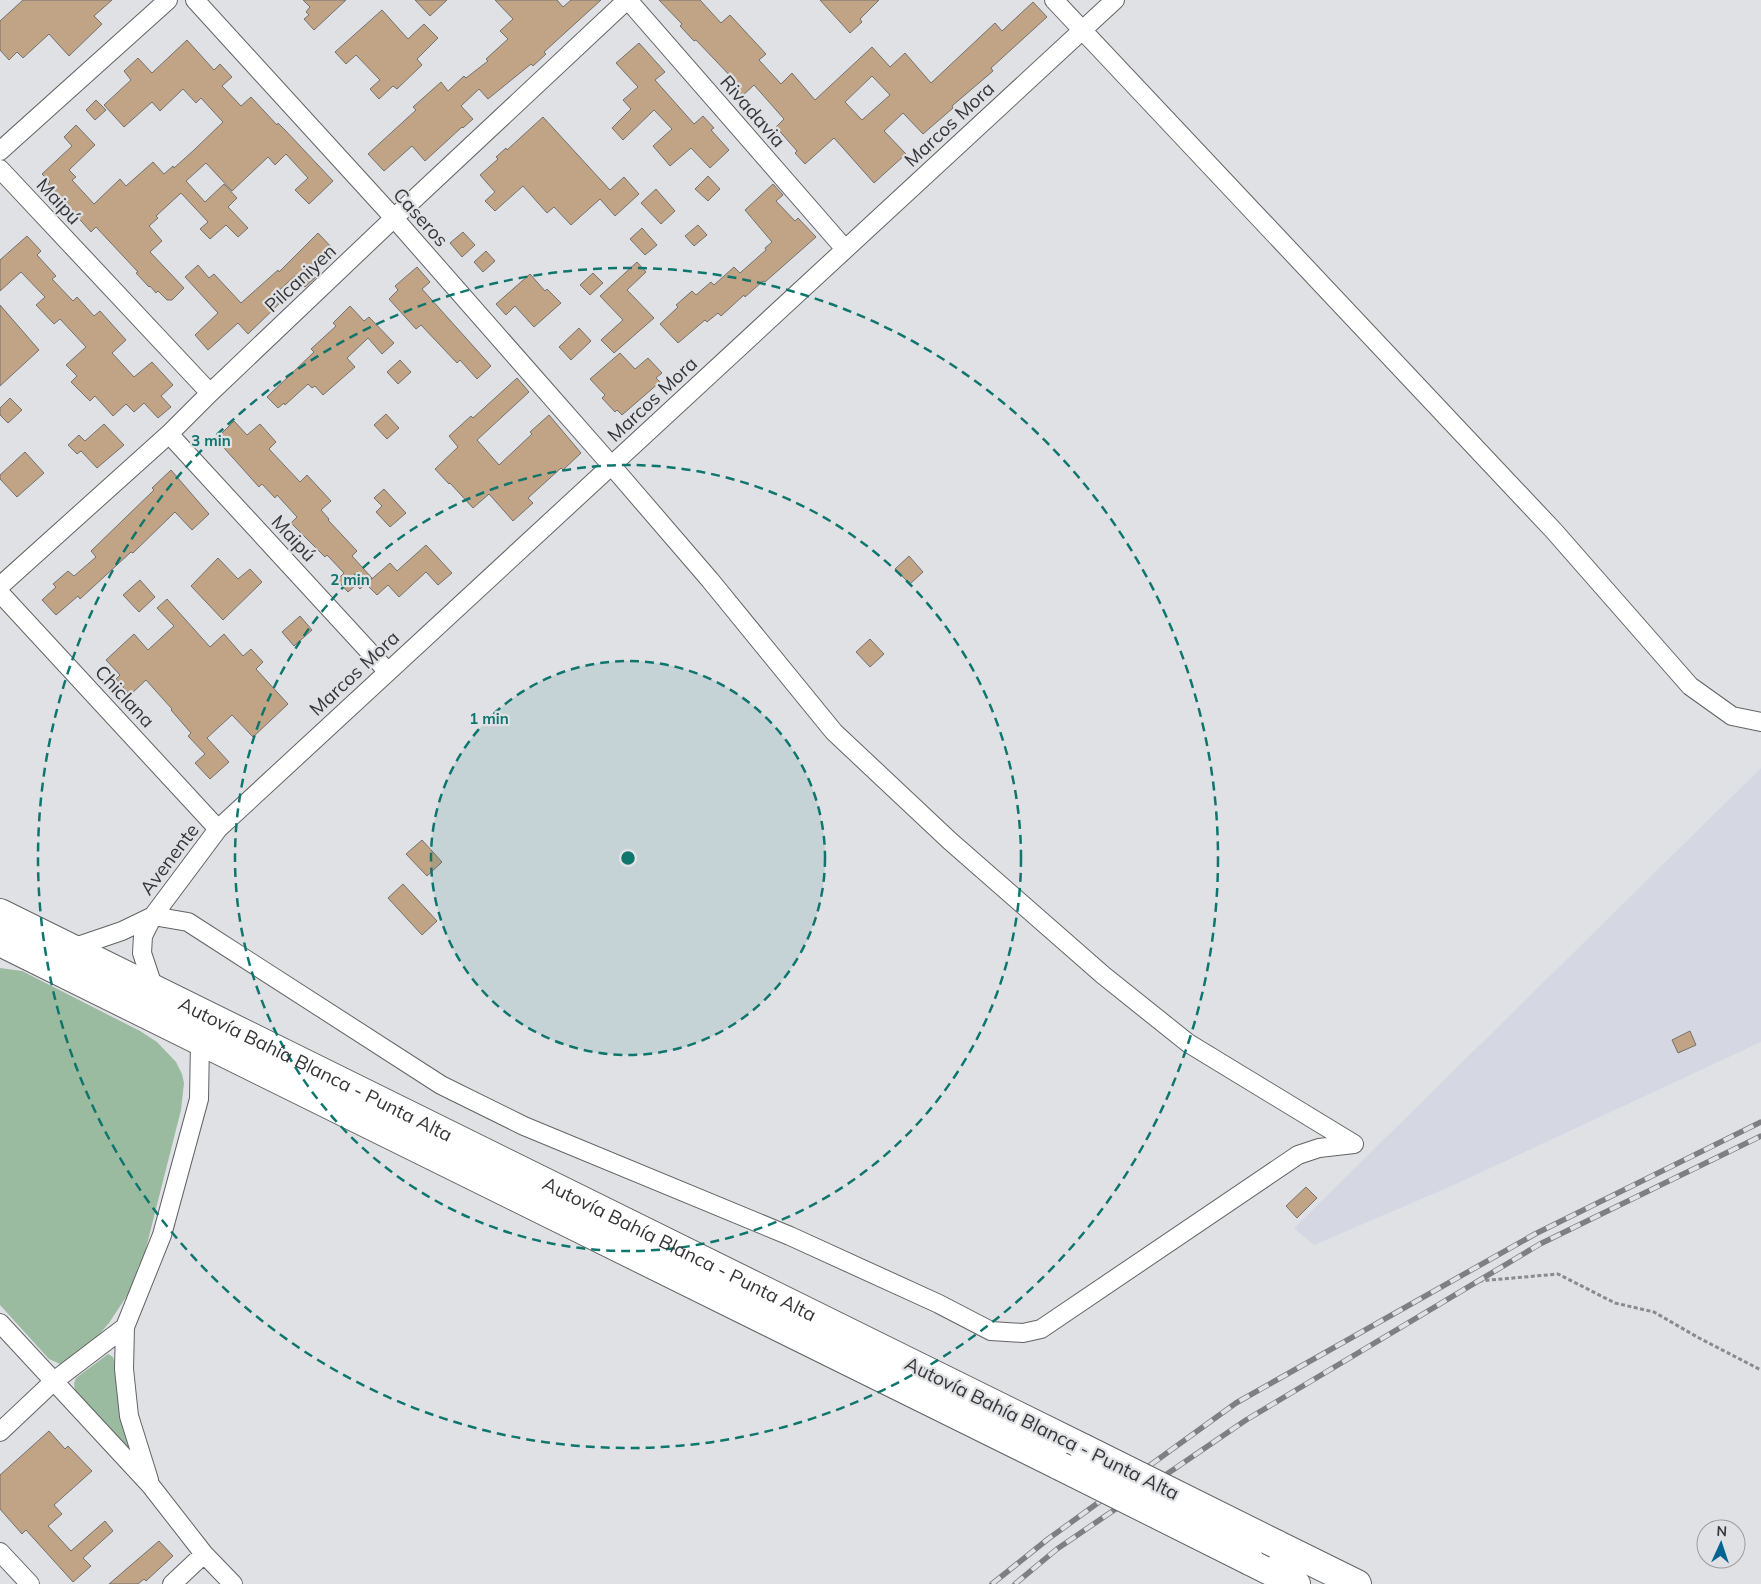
<svg xmlns="http://www.w3.org/2000/svg" width="1761" height="1584" font-family="Mulish,sans-serif">
<style>
.built{fill:#d5d7e2}
.green{fill:#9bbba0}
.building{fill:#c0a485;stroke:#74716e;fill-rule:evenodd}
.lines{fill:none;stroke-linecap:round;stroke-linejoin:round}
.street-casing{stroke:#626366;stroke-width:20}
.primary-casing{stroke:#626366;stroke-width:30}
.path{stroke:#8a8a8d;stroke-width:3;stroke-dasharray:4 2.5;stroke-linecap:butt}
.street{stroke:#fff;stroke-width:18}
.primary{stroke:#fff;stroke-width:28}
.rail-casing{stroke:#7e7f82;stroke-width:5.5}
.rail{stroke:#e0e1e5;stroke-width:4;stroke-dasharray:11;stroke-linecap:butt}
.primary-bridge-casing{stroke:#626366;stroke-width:30;stroke-linecap:butt}
.primary-bridge{stroke:#fff;stroke-width:28}
.ring{fill:none;stroke:#0f766e;stroke-width:2.5;stroke-dasharray:9 6}
.labels{text-anchor:middle;dominant-baseline:central;stroke-width:4.5;stroke-linejoin:round;paint-order:stroke}
.street-label{font-size:19px;fill:#363638;stroke:#e0e1e5}
.centre{fill:#0f766e;stroke:#e0e1e5;stroke-width:2.5}
.ring-label{font-size:15px;text-anchor:middle;font-weight:bold;fill:#0f766e;stroke:#e0e1e5;stroke-width:4.5;stroke-linejoin:round;paint-order:stroke}
</style>
<rect width="100%" height="100%" fill="#e0e1e5"/>
<path class="built" d="M 1761,768 L 1761,1042 L 1456,1184 L 1314,1245 L 1294,1228 Z"/>
<path class="green" d="M 0,968 L 22,971 L 140,1031 L 157,1042 L 176,1062 L 182,1074 L 184,1083 L 181,1110 L 144,1256 L 138,1267 L 134,1285 L 109,1323 L 97,1337 L 67,1362 L 60,1364 L 49,1359 L 0,1305 Z
M 108,1354 L 113,1357 C 116,1365 115,1375 117,1384 C 121,1407 126,1430 132,1453 L 75,1391 L 74,1383 L 76,1378 Z"/>
<path class="building" d="M 23,0 L 112,0 L 94,16 L 102,24 L 69,56 L 49,34 L 23,58 L 17,52 L 9,60 L 0,50 L 0,21 Z
M 303,0 L 346,0 L 314,30 L 304,19 L 309,15 L 306,12 L 310,7 Z
M 415,0 L 447,0 L 430,16 Z
M 495,0 L 557,0 L 563,7 L 571,0 L 601,0 L 544,52 L 546,54 L 533,66 L 531,64 L 488,99 L 479,89 L 461,106 L 473,119 L 463,128 L 462,127 L 425,161 L 412,146 L 384,171 L 368,154 L 416,110 L 413,107 L 441,82 L 448,91 L 464,76 L 466,78 L 488,61 L 486,59 L 508,39 L 500,31 L 513,19 Z
M 659,0 L 700,0 L 721,23 L 730,15 L 766,54 L 759,60 L 781,84 L 792,73 L 815,100 L 872,47 L 890,67 L 905,53 L 931,83 L 995,23 L 1002,31 L 1033,2 L 1047,17 L 991,68 L 993,71 L 952,106 L 953,108 L 923,134 L 903,113 L 884,131 L 906,154 L 874,183 L 834,138 L 805,164 L 795,153 L 797,151 L 776,127 L 784,119 L 754,85 L 740,98 L 730,87 L 736,82 L 696,40 L 694,41 L 680,26 L 682,24 ZM 872,76 L 890,95 L 862,120 L 845,102 Z
M 820,0 L 879,0 L 860,19 L 862,22 L 850,33 Z
M 382,10 L 408,39 L 424,24 L 438,38 L 417,59 L 422,65 L 397,89 L 393,86 L 379,99 L 370,89 L 380,80 L 356,55 L 346,64 L 335,52 Z
M 187,40 L 214,70 L 220,64 L 232,77 L 222,86 L 241,106 L 251,97 L 277,125 L 278,123 L 285,130 L 333,181 L 309,204 L 295,190 L 308,178 L 286,154 L 275,165 L 268,157 L 232,191 L 206,163 L 186,181 L 205,202 L 224,184 L 237,198 L 228,207 L 248,228 L 238,237 L 226,225 L 210,239 L 200,229 L 208,222 L 181,193 L 156,216 L 158,218 L 149,226 L 162,241 L 150,252 L 184,288 L 172,300 L 167,300 L 158,291 L 156,293 L 150,286 L 149,287 L 136,273 L 138,272 L 96,227 L 91,232 L 48,184 L 50,182 L 42,174 L 72,146 L 64,137 L 76,125 L 95,145 L 69,170 L 76,177 L 72,180 L 94,204 L 120,179 L 126,186 L 153,162 L 164,174 L 173,166 L 174,168 L 194,150 L 223,122 L 201,98 L 196,103 L 183,89 L 160,111 L 152,102 L 124,127 L 104,105 L 131,80 L 124,71 L 138,58 L 152,73 Z
M 639,43 L 665,72 L 655,80 L 694,124 L 703,116 L 714,128 L 711,130 L 729,150 L 710,168 L 691,148 L 670,166 L 653,146 L 672,129 L 654,110 L 623,140 L 612,128 L 631,109 L 623,100 L 638,87 L 616,63 Z
M 96,100 L 106,110 L 95,120 L 86,110 Z
M 543,117 L 610,190 L 624,177 L 639,194 L 615,216 L 600,199 L 571,225 L 554,207 L 547,213 L 523,186 L 495,211 L 485,201 L 495,192 L 480,175 L 498,159 L 496,157 L 506,148 L 507,150 Z
M 708,176 L 720,189 L 708,201 L 695,189 Z
M 773,184 L 783,195 L 776,201 L 795,221 L 798,218 L 816,237 L 765,282 L 763,281 L 745,297 L 744,295 L 721,316 L 718,313 L 707,322 L 705,320 L 678,343 L 660,324 L 678,307 L 676,305 L 692,291 L 696,295 L 711,282 L 714,285 L 734,267 L 740,273 L 766,250 L 765,248 L 772,242 L 745,210 Z
M 656,189 L 675,211 L 661,224 L 641,203 Z
M 698,225 L 707,235 L 694,246 L 685,236 Z
M 642,228 L 657,245 L 645,255 L 630,239 Z
M 463,232 L 475,245 L 462,257 L 450,243 Z
M 318,233 L 335,251 L 313,272 L 317,276 L 305,287 L 295,276 L 276,293 L 283,300 L 248,334 L 238,323 L 208,350 L 195,335 L 218,313 L 185,277 L 198,265 L 209,278 L 214,274 L 241,303 L 278,270 L 279,272 Z
M 27,236 L 41,251 L 37,255 L 56,276 L 52,279 L 73,301 L 77,297 L 94,316 L 100,311 L 126,340 L 112,353 L 134,377 L 152,362 L 173,385 L 161,396 L 171,407 L 158,418 L 144,403 L 134,412 L 126,404 L 113,416 L 95,396 L 90,401 L 71,382 L 77,376 L 66,365 L 86,347 L 60,319 L 54,324 L 36,305 L 45,297 L 21,272 L 0,291 L 0,260 Z
M 486,251 L 495,261 L 483,272 L 474,262 Z
M 637,262 L 646,272 L 627,290 L 654,318 L 614,353 L 601,340 L 623,320 L 600,296 Z
M 417,267 L 430,282 L 422,289 L 491,366 L 477,379 L 460,360 L 457,363 L 421,325 L 416,329 L 389,299 L 398,290 L 395,286 Z
M 593,273 L 603,283 L 590,295 L 580,285 Z
M 530,274 L 545,291 L 547,289 L 561,303 L 534,327 L 515,306 L 506,315 L 496,304 Z
M 0,305 L 39,350 L 0,386 Z
M 350,306 L 364,321 L 369,317 L 394,343 L 382,354 L 368,338 L 347,358 L 355,367 L 323,395 L 315,386 L 312,388 L 308,384 L 285,405 L 284,403 L 278,408 L 267,397 L 314,352 L 311,349 L 336,326 L 333,323 Z
M 579,328 L 591,341 L 571,360 L 559,347 Z
M 620,353 L 635,369 L 648,358 L 662,373 L 656,378 L 660,382 L 622,415 L 617,410 L 615,412 L 602,398 L 605,395 L 590,379 Z
M 400,360 L 411,372 L 398,384 L 387,372 Z
M 517,378 L 529,392 L 477,440 L 499,465 L 532,434 L 530,432 L 549,415 L 581,453 L 563,470 L 561,468 L 528,498 L 533,503 L 513,521 L 489,494 L 473,508 L 450,483 L 449,484 L 435,469 L 458,447 L 449,436 L 471,416 L 473,418 Z
M 10,398 L 22,410 L 8,423 L 0,415 L 0,408 Z
M 386,414 L 399,428 L 387,439 L 374,425 Z
M 234,421 L 247,435 L 260,424 L 276,442 L 269,449 L 300,482 L 307,475 L 331,501 L 321,510 L 329,519 L 328,520 L 357,551 L 352,556 L 372,578 L 360,589 L 356,585 L 348,592 L 337,580 L 344,573 L 327,555 L 325,557 L 291,523 L 297,517 L 277,495 L 275,498 L 262,484 L 259,487 L 216,439 Z
M 104,424 L 124,445 L 97,468 L 81,451 L 77,454 L 68,445 L 79,435 L 85,441 Z
M 25,452 L 44,473 L 17,497 L 0,479 L 0,475 Z
M 171,470 L 209,514 L 192,530 L 175,512 L 133,553 L 131,552 L 80,599 L 78,596 L 56,615 L 42,600 L 56,587 L 53,584 L 68,571 L 74,576 L 96,557 L 91,551 L 154,490 L 152,488 Z
M 384,489 L 406,513 L 390,527 L 376,512 L 382,506 L 374,498 Z
M 426,545 L 452,573 L 438,585 L 426,572 L 399,597 L 388,585 L 377,595 L 366,584 L 390,563 L 397,571 Z
M 909,556 L 923,572 L 910,584 L 895,569 Z
M 218,558 L 238,579 L 250,569 L 262,582 L 223,620 L 191,586 Z
M 140,580 L 155,597 L 139,612 L 123,595 Z
M 167,599 L 210,647 L 224,634 L 243,656 L 251,649 L 263,662 L 256,669 L 288,704 L 253,737 L 232,715 L 207,738 L 229,762 L 210,779 L 195,763 L 205,754 L 188,736 L 191,733 L 171,710 L 172,709 L 146,680 L 130,695 L 116,679 L 120,675 L 106,660 L 134,634 L 148,650 L 174,626 L 157,608 Z
M 300,616 L 312,630 L 294,646 L 282,632 Z
M 870,639 L 884,654 L 870,667 L 856,652 Z
M 422,840 L 442,862 L 427,876 L 406,854 Z
M 403,884 L 437,921 L 422,935 L 388,898 Z
M 1690,1031 L 1696,1045 L 1678,1053 L 1672,1040 Z
M 1306,1187 L 1317,1198 L 1297,1218 L 1286,1206 Z
M 49,1431 L 65,1449 L 68,1446 L 92,1471 L 54,1505 L 62,1514 L 48,1526 L 71,1551 L 105,1521 L 113,1531 L 83,1558 L 91,1566 L 73,1582 L 26,1530 L 22,1534 L 0,1509 L 0,1475 Z
M 159,1541 L 173,1556 L 146,1581 L 144,1579 L 138,1584 L 109,1584 Z"/>
<g class="lines">
<defs>
<path id="street" d="M 195,0 L 394,218 L 611,465 L 710,580 L 834,732 L 950,841 L 1103,975 L 1188,1043 L 1354,1144
M 628,0 L 845,249
M 1054,0 L 1554,531 L 1690,686 L 1732,716 L 1761,722
M 0,151 L 168,0
M 0,169 L 210,393
M 169,434 L 388,672
M 0,586 L 169,434 L 210,393 L 394,218 L 627,0
M 0,593 L 218,829
M 72,948 L 122,931 L 153,916 L 218,829 L 1115,0
M 154,989 L 142,953 L 143,936 L 153,916 L 188,922 L 441,1085 L 524,1126 L 790,1236 L 939,1304 L 991,1331 L 1023,1333 L 1041,1329 L 1298,1155 L 1319,1148 L 1354,1144
M 0,1323 L 151,1486 L 204,1554 L 233,1584
M 125,1327 L 124,1369 L 129,1416 L 149,1480
M 0,1432 L 54,1381 L 125,1327 L 162,1235 L 199,1099 L 200,1041
M 0,1552 L 30,1584
M 172,1584 L 204,1554"/>
<g id="primary">
<path id="s1" d="M 0,913 L 1083,1448"/>
<path d="M 0,942 L 1060,1466"/>
<path d="M 1276,1544 L 1357,1584"/>
<path d="M 1250,1561 L 1296,1584"/>
</g>
</defs>
<use href="#street" class="street-casing"/>
<use href="#primary" class="primary-casing"/>
<path class="path" d="M 1479,1281 L 1558,1274 L 1615,1303 L 1654,1312 L 1699,1338 L 1761,1370"/>
<use href="#street" class="street"/>
<use href="#primary" class="primary"/>
<defs>
<path id="rail" d="M 992,1584 L 1048,1539 L 1236,1403 L 1535,1234 L 1761,1122
M 1015,1584 L 1057,1549 L 1246,1420 L 1540,1244 L 1761,1136"/>
</defs>
<use href="#rail" class="rail-casing"/>
<use href="#rail" class="rail"/>
<defs>
<path id="primary-bridge" d="M 1083,1448 L 1276,1544
M 1060,1466 L 1250,1561"/>
</defs>
<use href="#primary-bridge" class="primary-bridge-casing"/>
<use href="#primary-bridge" class="primary-bridge"/>
</g>
<circle cx="628" cy="858" r="197" fill="#0f766e" fill-opacity=".12"/>
<g class="ring">
<circle cx="628" cy="858" r="197"/>
<circle cx="628" cy="858" r="393"/>
<circle cx="628" cy="858" r="590"/>
</g>
<g class="labels">
<g class="street-label">
<text transform="translate(753 111) rotate(49)">Rivadavia</text>
<text transform="translate(949 124) rotate(-43)">Marcos Mora</text>
<text transform="translate(59 201) rotate(47)">Maipú</text>
<text transform="translate(421 217) rotate(48)">Caseros</text>
<text transform="translate(300 278) rotate(-43)">Pilcaniyen</text>
<text transform="translate(652 399) rotate(-43)">Marcos Mora</text>
<text transform="translate(294 538) rotate(47)">Maipú</text>
<text transform="translate(354 673) rotate(-43)">Marcos Mora</text>
<text transform="translate(125 696) rotate(47)">Chiclana</text>
<text transform="translate(169 859) rotate(-53)">Avenente</text>
<text stroke="none"><textPath href="#s1" startOffset="352">Autovía Bahía Blanca - Punta Alta</textPath></text>
<text stroke="none"><textPath href="#s1" startOffset="758">Autovía Bahía Blanca - Punta Alta</textPath></text>
<text transform="translate(1042 1428) rotate(26)">Autovía Bahía Blanca - Punta Alta</text>
</g>
</g>
<circle cx="628" cy="858" r="8" class="centre"/>
<g class="ring-label">
<text x="211" y="446">3 min</text>
<text x="350" y="585">2 min</text>
<text x="489" y="724">1 min</text>
</g>
<g transform="translate(1721 1544) rotate(3)"><circle r="24" fill="#e0e1e5" stroke="#9c9da0"/>
<path d="M0-4L9 19L0 12L-9 19Z" fill="#006493"/>
<text y="-8" font-size="14" font-weight="bold" text-anchor="middle" fill="#363638">N</text>
</g>
</svg>
